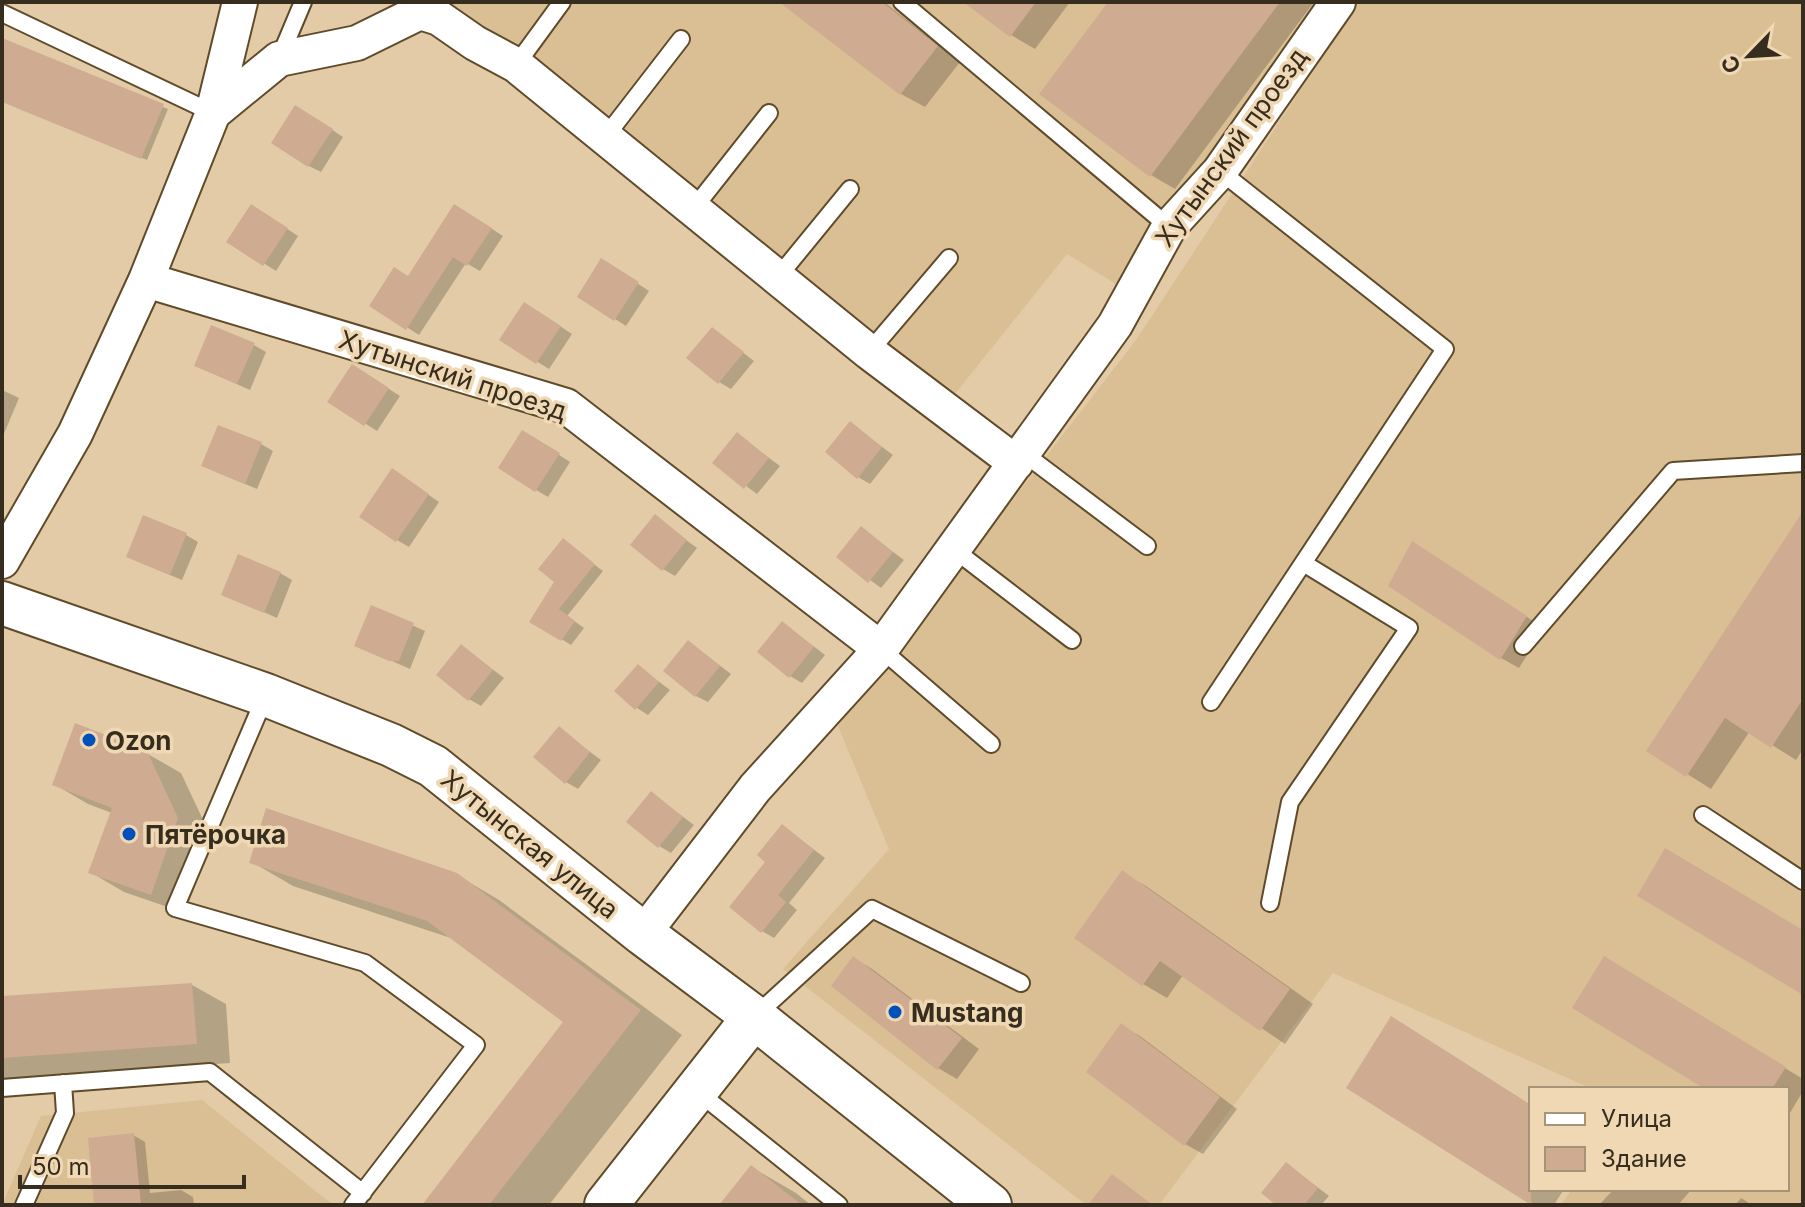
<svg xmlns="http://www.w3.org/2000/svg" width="1805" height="1207" font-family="Inter,sans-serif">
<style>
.built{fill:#dabf95}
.shadow{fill:#0003}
.building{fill:#cfac91}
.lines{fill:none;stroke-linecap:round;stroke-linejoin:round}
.service-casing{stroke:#5f4b2a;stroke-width:20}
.minor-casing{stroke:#5f4b2a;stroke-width:38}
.tertiary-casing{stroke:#5f4b2a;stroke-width:46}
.service{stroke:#fff;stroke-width:16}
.minor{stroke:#fff;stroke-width:34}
.tertiary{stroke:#fff;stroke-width:42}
.poi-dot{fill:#0250ba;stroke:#efd8b3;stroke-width:3}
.labels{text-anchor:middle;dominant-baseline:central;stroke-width:7;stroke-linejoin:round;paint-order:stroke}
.street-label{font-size:26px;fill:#362d1e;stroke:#efd8b3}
.poi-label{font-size:26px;font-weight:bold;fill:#362d1e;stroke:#efd8b3;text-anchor:start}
</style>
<rect width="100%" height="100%" fill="#e2cba6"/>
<path class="built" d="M 439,2 L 1317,2 L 1121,287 L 1067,254 L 954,395 Z
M 1358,2 L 1803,2 L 1803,1205 L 1561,1205 L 1572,1189 L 1787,1189 L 1787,1089 L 1592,1089 L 1333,973 L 1159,1205 L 1086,1205 L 783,969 L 889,849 L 838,726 L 1136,340 Z
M 202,1100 L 333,1205 L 2,1205 L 41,1116 Z"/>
<path class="shadow" d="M 782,2 L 884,2 L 960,62 L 925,107 L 901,94 Z
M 967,2 L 1070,2 L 1035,49 L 1011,35 Z
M 1110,2 L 1314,2 L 1175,189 L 1151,175 Z
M 2,40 L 168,109 L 147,160 L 2,101 Z
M 308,114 L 343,137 L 321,172 L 309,166 Z
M 263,213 L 298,236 L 276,271 L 229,241 Z
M 467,213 L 503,236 L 480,271 L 466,263 L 419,335 L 372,305 L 409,278 Z
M 614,268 L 649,291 L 626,326 L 615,319 Z
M 537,311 L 572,334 L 549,369 L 502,340 Z
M 712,329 L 754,361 L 731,389 L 719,382 Z
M 254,345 L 266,352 L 250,390 L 196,366 Z
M 364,373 L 400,396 L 377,431 L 330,401 Z
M 2,390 L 19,398 L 3,436 L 2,436 Z
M 851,424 L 893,455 L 870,484 L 858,477 Z
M 738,435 L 780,466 L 757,494 L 715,463 Z
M 535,439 L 570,462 L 548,497 L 536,490 Z
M 261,444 L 273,451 L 257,489 L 216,472 Z
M 404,478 L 439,502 L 409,547 L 397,540 Z
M 1803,515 L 1803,749 L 1796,760 L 1750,731 L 1711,789 L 1649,750 Z
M 655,517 L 697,548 L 675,576 L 663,569 Z
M 862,529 L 904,560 L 881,588 L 839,557 Z
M 186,535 L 198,542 L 182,580 L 141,563 Z
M 563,541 L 603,571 L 567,616 L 584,628 L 571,645 L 532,621 L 556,581 Z
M 1430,554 L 1544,628 L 1519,668 L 1501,658 Z
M 280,573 L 292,580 L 277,618 L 223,594 Z
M 372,607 L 425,631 L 410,669 L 356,645 Z
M 783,623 L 825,655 L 802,683 L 790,676 Z
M 689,642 L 731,674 L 708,702 L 696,696 Z
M 462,646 L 504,678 L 481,706 L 469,699 Z
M 638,666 L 670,690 L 648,715 L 637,708 Z
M 559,729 L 601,760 L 578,789 L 566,782 Z
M 146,753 L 181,773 L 212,839 L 185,913 L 124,892 L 90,872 L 112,813 L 88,804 L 54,784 Z
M 651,793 L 694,825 L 671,853 L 659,846 Z
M 783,826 L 825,858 L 789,903 L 797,910 L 774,938 L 762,931 L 768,862 Z
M 252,862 L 457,875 L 499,900 L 682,1035 L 549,1205 L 424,1205 L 566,1022 L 454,939 L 293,886 Z
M 1122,873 L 1146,886 L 1313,1004 L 1285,1044 L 1183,975 L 1167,998 L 1143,984 Z
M 854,958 L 872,969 L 979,1049 L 957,1079 L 938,1068 L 833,986 Z
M 1628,972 L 1803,1079 L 1803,1091 L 1787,1118 L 1787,1089 L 1709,1089 Z
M 192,985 L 226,1004 L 230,1063 L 2,1079 L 2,998 Z
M 1122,1026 L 1140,1036 L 1237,1109 L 1203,1154 L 1185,1144 Z
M 1531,1106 L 1531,1189 L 1564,1189 L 1554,1205 L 1536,1205 L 1525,1199 Z
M 133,1135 L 145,1142 L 150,1193 L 181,1190 L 193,1197 L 194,1205 L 96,1205 Z
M 1287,1164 L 1329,1196 L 1321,1205 L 1279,1205 Z
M 751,1167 L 796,1193 L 811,1205 L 722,1205 Z
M 1614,1189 L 1692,1189 L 1678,1205 L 1599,1205 Z
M 1741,1198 L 1746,1201 L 1751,1205 L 1735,1205 Z"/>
<path class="building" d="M 779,2 L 882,2 L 938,46 L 900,95 Z
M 963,2 L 1036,2 L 1010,37 Z
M 1108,2 L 1280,2 L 1150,177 L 1039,94 Z
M 2,38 L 164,104 L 141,159 L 2,102 Z
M 295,105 L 333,129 L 308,167 L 271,143 Z
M 251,204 L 288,228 L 263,266 L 226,242 Z
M 454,204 L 492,228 L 467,266 L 453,257 L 406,330 L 369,306 L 394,267 L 408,276 Z
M 601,258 L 639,282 L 614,321 L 577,297 Z
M 524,302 L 561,326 L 536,364 L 499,340 Z
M 211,325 L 255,343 L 237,384 L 194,366 Z
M 712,327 L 744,352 L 718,384 L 686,358 Z
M 352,364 L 389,388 L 364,426 L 327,402 Z
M 850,421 L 882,447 L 857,479 L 825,452 Z
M 218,425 L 262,442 L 245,484 L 201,466 Z
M 522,430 L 560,453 L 535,492 L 498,468 Z
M 737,432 L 769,458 L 744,489 L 712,463 Z
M 392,468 L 429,494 L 396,542 L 359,517 Z
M 1803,511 L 1803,699 L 1771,748 L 1725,718 L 1686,777 L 1646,751 Z
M 655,514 L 687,540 L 662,571 L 630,545 Z
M 143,515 L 187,533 L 170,575 L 126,557 Z
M 861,526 L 893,552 L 868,583 L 836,557 Z
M 563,538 L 595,564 L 559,609 L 575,621 L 561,641 L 529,622 L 554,582 L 538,569 Z
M 1412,541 L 1527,616 L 1500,660 L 1388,586 Z
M 238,554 L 281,572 L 264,613 L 221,595 Z
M 371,605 L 414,623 L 399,661 L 389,661 L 354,646 Z
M 782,621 L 814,647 L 789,678 L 757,652 Z
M 688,640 L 720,666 L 695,697 L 663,671 Z
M 461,644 L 493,670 L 468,701 L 436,675 Z
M 638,664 L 659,682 L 635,710 L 614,691 Z
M 75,723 L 147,751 L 178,818 L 151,895 L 88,873 L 112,808 L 52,785 Z
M 559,726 L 590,752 L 565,784 L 533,757 Z
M 651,791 L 683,817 L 658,848 L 626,822 Z
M 266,808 L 457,873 L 641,1010 L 489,1205 L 422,1205 L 563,1022 L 427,921 L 249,863 Z
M 782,824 L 814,850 L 778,895 L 786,902 L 761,933 L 729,907 L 765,862 L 757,855 Z
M 1665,848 L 1803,930 L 1803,995 L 1637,896 Z
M 1122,870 L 1290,989 L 1260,1031 L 1160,961 L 1142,986 L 1074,938 Z
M 853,956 L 962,1038 L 937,1070 L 831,986 Z
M 1604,956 L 1786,1067 L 1772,1089 L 1705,1089 L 1572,1008 Z
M 192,983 L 197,1044 L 2,1058 L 2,996 Z
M 1391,1016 L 1531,1105 L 1531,1205 L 1346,1088 Z
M 1121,1023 L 1220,1097 L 1184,1146 L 1086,1072 Z
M 134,1133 L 141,1205 L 94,1205 L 88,1138 Z
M 1286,1162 L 1318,1188 L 1304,1205 L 1276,1205 L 1261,1193 Z
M 751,1165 L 802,1205 L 719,1205 Z
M 1112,1174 L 1153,1205 L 1088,1205 Z"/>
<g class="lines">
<defs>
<path id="service" d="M 902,2 L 1169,227
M 2,13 L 213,113
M 279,59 L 303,2
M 516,65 L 562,2
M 606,136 L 681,39
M 694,208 L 769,113
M 778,277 L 850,189
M 869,352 L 949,258
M 1022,452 L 1147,546
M 952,548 L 1072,640
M 1523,646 L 1673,471 L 1803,463
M 881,649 L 991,744
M 265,697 L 175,908 L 365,963 L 476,1045 L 353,1205
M 1211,702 L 1445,349 L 1220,171
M 1703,815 L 1803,881
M 1270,903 L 1290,802 L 1409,628 L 1305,564
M 754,1017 L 872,909 L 1021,983
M 2,1088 L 210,1072 L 363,1193
M 698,1092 L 839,1205
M 24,1205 L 65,1113 L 63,1083"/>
<path id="minor" d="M 213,113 L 279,59 L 357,43 L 420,12 L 439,18 L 475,43 L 516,65 L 869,352 L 1016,463
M 146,280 L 566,406 L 881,649
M 2,561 L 75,434 L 146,280 L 213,113 L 240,2
M 643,934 L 755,788 L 881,649 L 1115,325 L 1169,227 L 1220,171 L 1338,2"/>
<path id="tertiary" d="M 2,603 L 266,695 L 391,745 L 433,766 L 643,934 L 754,1017 L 990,1205
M 606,1205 L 754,1017"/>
</defs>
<use href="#service" class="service-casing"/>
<use href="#minor" class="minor-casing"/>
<use href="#tertiary" class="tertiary-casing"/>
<use href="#service" class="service"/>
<use href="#minor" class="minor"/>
<use href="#tertiary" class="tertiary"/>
</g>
<g class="poi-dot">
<circle cx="89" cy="740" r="8"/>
<circle cx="129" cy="834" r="8"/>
<circle cx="895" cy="1012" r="8"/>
</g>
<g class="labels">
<g class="street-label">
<text transform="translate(1231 147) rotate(-54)">Хутынский проезд</text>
<text transform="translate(453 375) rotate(18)">Хутынский проезд</text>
<text transform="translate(530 844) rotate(39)">Хутынская улица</text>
</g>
<g class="poi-label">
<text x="105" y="740">Ozon</text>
<text x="145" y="834">Пятёрочка</text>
<text x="911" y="1012">Mustang</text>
</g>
</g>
<rect width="1805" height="1207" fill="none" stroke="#362d1e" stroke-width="8"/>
<rect x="1529" y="1087" width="260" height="104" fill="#efd8b3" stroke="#a59477" stroke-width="2"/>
<rect x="1545" y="1113" width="40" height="12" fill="#ffffff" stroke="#a59477" stroke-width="2"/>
<text x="1601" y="1127" font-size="24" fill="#362d1e">Улица</text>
<rect x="1545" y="1147" width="40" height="24" fill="#cfac91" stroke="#a59477" stroke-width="2"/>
<text x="1601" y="1167" font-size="24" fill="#362d1e">Здание</text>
<g transform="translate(1749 56) rotate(245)" stroke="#efd8b3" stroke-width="6" paint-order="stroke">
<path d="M0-6L14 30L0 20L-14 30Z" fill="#362d1e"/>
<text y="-12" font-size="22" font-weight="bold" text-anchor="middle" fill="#362d1e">С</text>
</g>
<path d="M20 1175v12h224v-12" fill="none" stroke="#362d1e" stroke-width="4"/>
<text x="32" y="1175" font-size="24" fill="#362d1e" stroke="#efd8b3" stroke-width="6" paint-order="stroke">50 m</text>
</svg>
